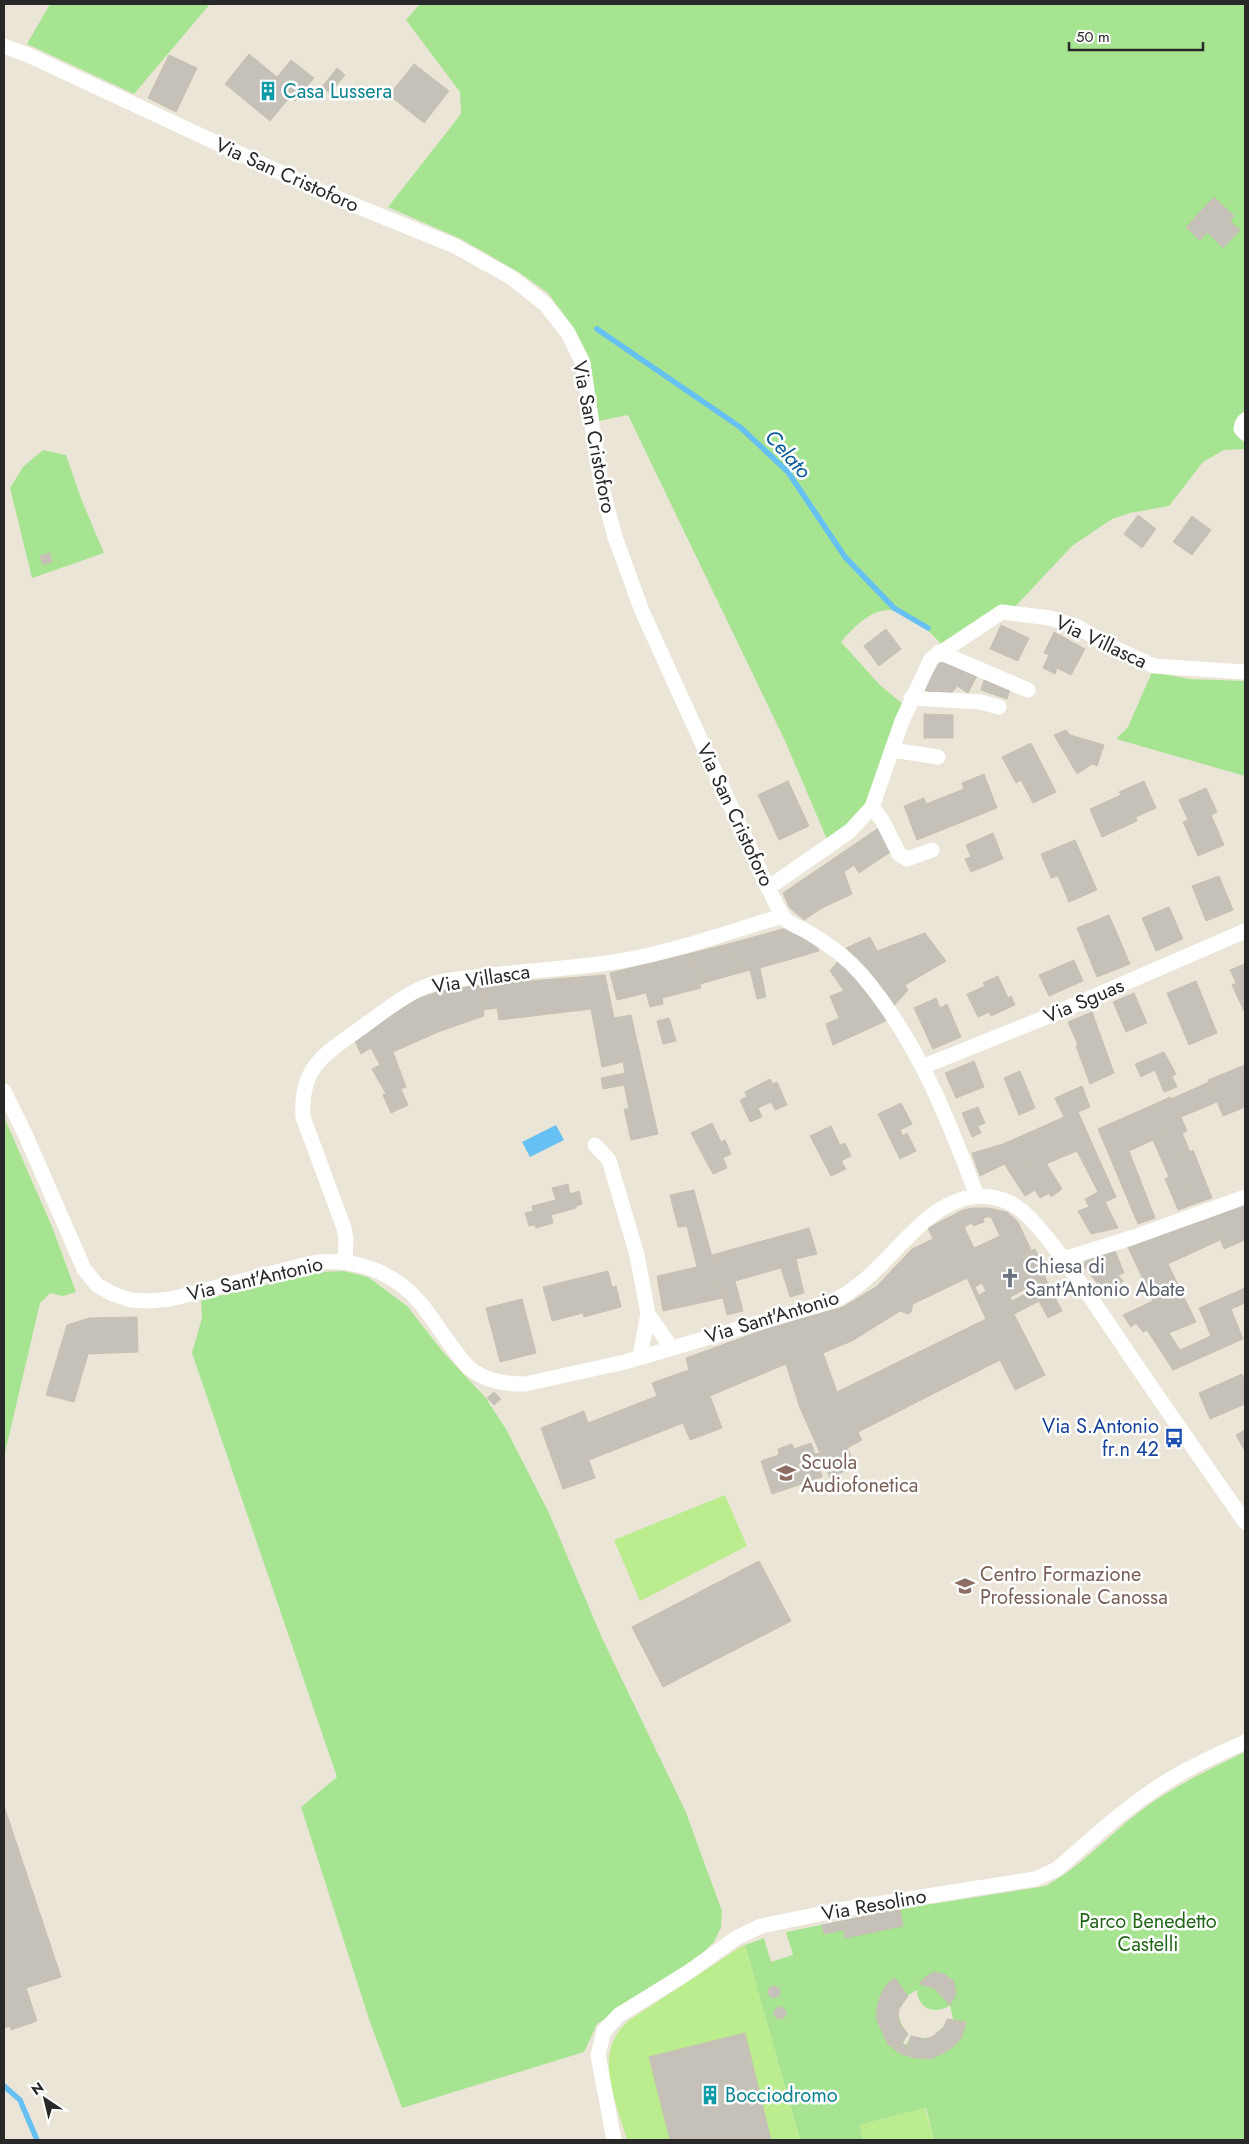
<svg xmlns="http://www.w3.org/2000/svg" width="1249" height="2144" font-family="Jost,sans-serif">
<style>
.green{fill:#a7e492;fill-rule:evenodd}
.pitch{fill:#bbec8d}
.water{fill:#67c0f2}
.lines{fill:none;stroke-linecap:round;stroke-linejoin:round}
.stream{stroke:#67c0f2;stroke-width:5.5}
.building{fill:#c6c1b8;stroke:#c6c1b2;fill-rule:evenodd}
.street{stroke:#fff;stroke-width:15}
.labels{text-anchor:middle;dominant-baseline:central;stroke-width:5;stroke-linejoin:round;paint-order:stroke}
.culture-label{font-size:20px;fill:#0d838f;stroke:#fff;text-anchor:start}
.street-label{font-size:20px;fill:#282828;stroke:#fff}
.worship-label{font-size:20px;fill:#5b616d;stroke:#fff;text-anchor:start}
.transit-label{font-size:20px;fill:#164399;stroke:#fff;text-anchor:end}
.education-label{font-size:20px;fill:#785e54;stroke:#fff;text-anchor:start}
.park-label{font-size:20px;fill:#206617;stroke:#fff}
.water-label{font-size:21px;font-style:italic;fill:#095b9a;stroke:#fff}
</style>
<rect width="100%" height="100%" fill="#ebe5d8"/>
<path class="green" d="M 50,4 L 210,4 L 134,94 L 27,44 Z
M 420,4 L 1245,4 L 1245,411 L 1242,413 L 1234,430 L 1240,439 L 1245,443 L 1245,449 L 1224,450 L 1203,462 L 1169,506 L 1130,513 L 1112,519 L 1072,546 L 1013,609 L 942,645 C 929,630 908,610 888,610 C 870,610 851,630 841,642 L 880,685 L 904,705 L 869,805 L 829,844 L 786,743 L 628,415 L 599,421 L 590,359 L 574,328 L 548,293 L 520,273 L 461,239 L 388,207 L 461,114 L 460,92 L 406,20 Z
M 43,450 L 66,455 L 82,501 L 104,553 L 32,578 L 10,488 L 23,467 Z
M 1152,672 L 1190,679 L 1245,681 L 1245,776 L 1116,739 L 1128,727 Z
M 4,1117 L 53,1229 L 76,1292 L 63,1296 L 50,1293 L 40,1303 L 4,1457 Z
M 344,1271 L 368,1277 L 407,1306 L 443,1352 L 485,1397 L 506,1429 L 549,1513 L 602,1638 L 685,1810 L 722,1911 L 721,1927 L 714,1942 L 697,1958 L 597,2024 L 584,2052 L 402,2108 L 369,2019 L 301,1807 L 337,1777 L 192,1353 L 202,1318 L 201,1300 L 321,1272 Z
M 1245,1752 L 1245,2140 L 934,2140 L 926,2108 L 860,2125 L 863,2140 L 800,2140 L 745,1945 L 764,1938 L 771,1962 L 793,1955 L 786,1932 L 900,1909 L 1046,1886 C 1081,1866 1108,1836 1139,1812 C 1172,1787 1208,1770 1245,1752 ZM 917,1990 C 918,2010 936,2015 950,2005 L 953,2019 L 947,2019 C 939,2037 930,2041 911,2036 L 906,2045 L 903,2043 L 908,2034 C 894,2016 895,2000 917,1990 Z"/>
<path class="pitch" d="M 725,1495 L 747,1546 L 640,1601 L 614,1540 Z
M 745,1945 L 800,2140 L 627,2140 C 616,2100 590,2051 631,2019 L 739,1948 Z
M 925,2108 L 934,2140 L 863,2140 L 860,2125 Z"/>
<path class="water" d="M 556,1125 L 564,1140 L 530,1157 L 522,1142 Z"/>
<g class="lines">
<path class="stream" d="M 597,329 L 740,427 L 788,472 L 845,557 L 894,608 L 928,628
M 4,2086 L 20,2100 L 37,2140"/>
</g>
<path class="building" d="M 249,54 L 277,77 L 291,60 L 314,78 L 295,101 L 290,97 L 270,121 L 225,84 Z
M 169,55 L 197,68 L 176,112 L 148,98 Z
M 414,64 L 449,91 L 424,123 L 389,95 Z
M 337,68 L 345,75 L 330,93 L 322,87 Z
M 1214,197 L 1234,216 L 1230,221 L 1240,230 L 1223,248 L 1207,232 L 1200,241 L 1186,227 Z
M 1138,515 L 1156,529 L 1142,548 L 1124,534 Z
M 1192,516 L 1211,530 L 1192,555 L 1173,542 Z
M 50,553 L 52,562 L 43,565 L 40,556 Z
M 1001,625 L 1029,638 L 1018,661 L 990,649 Z
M 886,629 L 901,649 L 879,666 L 864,646 Z
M 1054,632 L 1085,649 L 1071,675 L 1057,668 L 1055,674 L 1043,668 L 1049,655 L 1044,653 Z
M 942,659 L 978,674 L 968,693 L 957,686 L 946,700 L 923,689 Z
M 985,677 L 1011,686 L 1007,699 L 981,690 Z
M 924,714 L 953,715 L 953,738 L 924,738 Z
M 1066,730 L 1070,735 L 1104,745 L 1097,766 L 1092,764 L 1077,774 L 1054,735 Z
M 1031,743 L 1056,792 L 1033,803 L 1021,780 L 1016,783 L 1002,757 Z
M 984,774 L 997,808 L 917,840 L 904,806 L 924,798 L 926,804 L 964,789 L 962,783 Z
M 788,781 L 809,826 L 779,840 L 758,795 Z
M 1144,781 L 1156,808 L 1136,817 L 1137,821 L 1102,837 L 1090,809 L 1121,795 L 1119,792 Z
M 1206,788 L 1217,812 L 1211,815 L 1224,845 L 1198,856 L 1183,822 L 1188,820 L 1179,800 Z
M 880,827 L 892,851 L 859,873 L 854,865 L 844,872 L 852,894 L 822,908 L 804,920 L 789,907 L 783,893 Z
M 993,833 L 1003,859 L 971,872 L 965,859 L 971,857 L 966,845 Z
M 1075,840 L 1097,890 L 1069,902 L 1058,876 L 1051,878 L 1041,854 Z
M 1219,876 L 1233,910 L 1206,921 L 1192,886 Z
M 1169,907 L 1183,939 L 1156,951 L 1142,918 Z
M 1109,915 L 1130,964 L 1097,977 L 1077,928 Z
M 790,927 L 814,941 L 819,951 L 760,968 L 766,997 L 757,999 L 750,970 L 739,973 L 732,943 Z
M 925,933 L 946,961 L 905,985 L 908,990 L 893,1007 L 860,963 L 846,948 L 870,937 L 877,951 Z
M 732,943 L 739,973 L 700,984 L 692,953 Z
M 692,953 L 701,988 L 662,998 L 663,1004 L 650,1007 L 646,993 L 617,1000 L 610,973 Z
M 1074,960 L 1083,981 L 1049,996 L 1039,975 Z
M 838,961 L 855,973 L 888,1020 L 833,1045 L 826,1024 L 839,1018 L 830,996 L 844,991 L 830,971 Z
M 1245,964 L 1245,1010 L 1244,1011 L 1232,985 L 1236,983 L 1230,970 Z
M 605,975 L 614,1018 L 631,1015 L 658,1134 L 631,1140 L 624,1109 L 629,1109 L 624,1085 L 603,1089 L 601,1078 L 625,1073 L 623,1062 L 602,1067 L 591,1009 L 499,1020 L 497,1008 L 483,1010 L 480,985 Z
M 998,976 L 1008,998 L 1011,996 L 1015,1005 L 991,1016 L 989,1012 L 978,1017 L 967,994 L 985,986 L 983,983 Z
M 1196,981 L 1217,1033 L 1189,1045 L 1167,993 Z
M 480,985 L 484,1016 L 438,1032 L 393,1052 L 406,1087 L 401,1089 L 408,1105 L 391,1113 L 383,1095 L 386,1094 L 372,1069 L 380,1065 L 371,1048 L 361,1054 L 354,1039 L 417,999 L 440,991 Z
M 1134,993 L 1147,1023 L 1126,1032 L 1113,1002 Z
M 936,998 L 940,1008 L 947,1004 L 961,1037 L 933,1049 L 914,1008 Z
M 1092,1012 L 1114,1073 L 1090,1084 L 1076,1046 L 1078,1045 L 1068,1022 Z
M 669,1018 L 676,1041 L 663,1044 L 657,1021 Z
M 1164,1052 L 1176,1074 L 1172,1076 L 1177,1087 L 1164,1092 L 1155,1070 L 1141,1077 L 1135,1064 Z
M 974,1061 L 984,1087 L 956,1098 L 945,1073 Z
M 1245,1065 L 1245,1107 L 1223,1116 L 1208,1080 Z
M 1020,1071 L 1035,1108 L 1019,1115 L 1004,1078 Z
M 770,1079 L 773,1084 L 777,1082 L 787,1105 L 775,1110 L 771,1102 L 758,1108 L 762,1117 L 750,1122 L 740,1100 L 747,1097 L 745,1092 Z
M 1209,1082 L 1217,1102 L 1181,1117 L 1187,1131 L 1182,1133 L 1190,1152 L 1193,1150 L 1212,1198 L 1197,1203 L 1155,1104 L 1170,1097 L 1171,1099 Z
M 1082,1086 L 1090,1107 L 1078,1112 L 1116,1197 L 1105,1202 L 1118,1228 L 1091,1234 L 1078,1211 L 1089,1207 L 1085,1199 L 1098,1192 L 1077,1151 L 1046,1164 L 1043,1158 L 1026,1169 L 1022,1161 L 1008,1170 L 1005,1164 L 980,1176 L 972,1153 L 1003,1144 L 1064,1117 L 1055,1098 Z
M 901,1103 L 912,1124 L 900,1130 L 903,1136 L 907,1133 L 916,1151 L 900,1159 L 878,1114 Z
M 1155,1104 L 1197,1203 L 1178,1210 L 1165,1179 L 1169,1177 L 1153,1140 L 1129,1151 L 1155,1218 L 1138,1224 L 1098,1129 Z
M 978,1107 L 985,1123 L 978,1126 L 981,1133 L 972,1137 L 962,1113 Z
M 712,1123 L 721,1142 L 725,1140 L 731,1154 L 723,1158 L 727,1168 L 713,1174 L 691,1133 Z
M 831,1126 L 840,1145 L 845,1143 L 851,1156 L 841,1161 L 846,1169 L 831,1176 L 810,1136 Z
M 1043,1158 L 1062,1189 L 1051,1197 L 1049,1193 L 1040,1198 L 1035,1190 L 1025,1196 L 1008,1170 L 1022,1161 L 1026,1169 Z
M 568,1184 L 570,1194 L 579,1191 L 582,1204 L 576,1206 L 576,1208 L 551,1215 L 553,1223 L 536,1228 L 535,1225 L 529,1226 L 525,1213 L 533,1211 L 532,1206 L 556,1200 L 552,1188 Z
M 694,1190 L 723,1298 L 663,1311 L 657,1276 L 697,1267 L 687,1226 L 678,1227 L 670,1195 Z
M 1245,1202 L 1245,1240 L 1224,1249 L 1211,1217 Z
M 972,1208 L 988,1208 L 1007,1212 L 1018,1222 L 1031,1250 L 976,1280 L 973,1291 L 967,1278 L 913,1304 L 911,1312 L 908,1314 L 900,1311 L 852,1341 L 823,1353 L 837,1392 L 986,1319 L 977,1300 L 989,1305 L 1044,1275 L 1062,1311 L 1048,1318 L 1039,1301 L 1014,1314 L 1045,1375 L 1015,1390 L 1000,1360 L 858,1432 L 862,1440 L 847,1448 L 856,1466 L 830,1478 L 826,1467 L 820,1469 L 822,1477 L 772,1494 L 761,1461 L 779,1455 L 778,1449 L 792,1444 L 794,1449 L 811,1443 L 815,1454 L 820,1453 L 800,1408 L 786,1364 L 710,1396 L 722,1428 L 690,1440 L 683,1423 L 589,1460 L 595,1478 L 563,1489 L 541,1428 L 584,1411 L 588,1423 L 657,1396 L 652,1383 L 689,1370 L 686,1358 L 777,1325 L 843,1307 L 876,1287 L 912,1249 L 933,1239 L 928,1228 L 963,1210 ZM 987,1217 L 991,1217 L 1000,1236 L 974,1248 L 964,1227 L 972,1223 L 973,1226 L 984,1222 L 983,1218 ZM 1031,1286 L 1033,1290 L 1012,1301 L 1010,1297 Z
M 1211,1217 L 1220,1240 L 1168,1264 L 1196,1322 L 1169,1333 L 1180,1350 L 1211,1336 L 1199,1308 L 1245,1288 L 1245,1303 L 1231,1309 L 1243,1339 L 1173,1370 L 1147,1330 L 1143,1332 L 1136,1323 L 1131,1327 L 1123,1315 L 1153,1301 L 1126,1243 Z
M 809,1228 L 817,1254 L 796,1259 L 804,1293 L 790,1297 L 781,1268 L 735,1281 L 743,1311 L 727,1315 L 712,1255 Z
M 1114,1248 L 1124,1273 L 1118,1275 L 1123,1281 L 1106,1295 L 1084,1266 L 1086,1258 Z
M 1035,1249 L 1047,1274 L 989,1305 L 977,1300 L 973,1291 L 976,1280 Z
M 608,1271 L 612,1287 L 616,1286 L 621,1307 L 584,1317 L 583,1313 L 552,1321 L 543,1287 Z
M 982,1283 L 986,1291 L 979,1295 L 975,1287 Z
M 522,1299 L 536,1353 L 500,1362 L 486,1308 Z
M 137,1317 L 138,1352 L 88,1354 L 74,1402 L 46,1395 L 67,1325 L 89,1318 Z
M 1242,1374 L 1245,1381 L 1245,1404 L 1210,1419 L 1199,1393 Z
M 494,1392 L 501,1399 L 494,1405 L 487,1398 Z
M 1245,1430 L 1245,1451 L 1236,1435 Z
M 759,1561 L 791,1621 L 663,1687 L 632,1627 Z
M 4,1806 L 61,1977 L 26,1988 L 37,2021 L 11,2030 L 10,2026 L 4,2028 Z
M 900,1909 L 903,1926 L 845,1938 L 844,1930 L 824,1934 L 822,1925 Z
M 933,1972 L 945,1974 L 954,1982 L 956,1994 L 950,2005 L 934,1988 L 919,1984 L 923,1979 Z
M 895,1978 L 908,1996 L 899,2009 L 898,2016 L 900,2024 L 908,2034 L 896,2051 L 887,2043 L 876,2018 L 878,2003 L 882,1992 L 889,1982 Z
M768 1992a6 6 0 1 1 12 0a6 6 0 1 1-12 0Z
M774 2013a6 6 0 1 1 12 0a6 6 0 1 1-12 0Z
M 947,2019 L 966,2022 L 962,2037 L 954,2046 L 944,2053 L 930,2059 L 916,2058 L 904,2055 L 911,2036 L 925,2039 L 932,2037 L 944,2027 Z
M 745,2033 L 771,2140 L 670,2140 L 649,2057 Z
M 900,2042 L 908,2047 L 904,2055 L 896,2051 Z"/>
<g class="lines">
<path class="street" d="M 4,46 L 28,55 L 322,192 L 455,246 L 512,278 L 545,304 L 568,333 L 583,364 L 601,484 L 615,537 L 642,611 L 768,888 C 774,898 779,913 787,921 C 794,926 804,929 811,934 C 828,944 848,959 861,974 C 916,1038 948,1118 977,1196
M 1245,420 L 1242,424 L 1241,429 L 1245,433
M 939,652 L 1028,690
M 911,698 L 981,702 L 999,707
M 892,750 L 938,757
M 872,807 L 882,820 L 899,854 L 907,859 L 932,850
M 768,888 L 850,831 L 872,807 L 902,721 L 931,659 L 1002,612 L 1050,618 L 1076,626 L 1108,645 L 1154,666 L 1245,672
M 922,1067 L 1049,1016 L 1245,931
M 4,1091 L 25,1134 L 84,1269 L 97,1285 L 113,1294 L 131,1300 L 149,1301 L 171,1299 L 312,1263 C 353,1257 394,1271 421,1304 C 438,1325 451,1348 469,1368 C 486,1381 504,1384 525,1384 L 625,1362 L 833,1301 C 884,1278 914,1211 966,1198 C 983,1194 1002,1197 1017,1207 C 1029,1215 1039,1228 1048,1239 C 1073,1270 1094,1303 1116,1335 C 1158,1398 1202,1460 1245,1522
M 595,1145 L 609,1160 L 637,1255 L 648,1314 L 640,1356
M 1064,1259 L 1134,1237 L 1245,1197
M 345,1262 L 346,1240 L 344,1228 L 303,1117 C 300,1071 320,1057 354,1033 C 377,1017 399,998 424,987 C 440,980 459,979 476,977 C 526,970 577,969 626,960 C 680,950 731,931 783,916
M 648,1314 L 671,1347
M 614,2140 L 598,2055 L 604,2031 L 619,2015 L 687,1973 L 736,1938 L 761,1926 L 839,1910 L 1035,1879 L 1057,1869 C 1093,1838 1128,1805 1169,1780 C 1193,1765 1219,1754 1245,1742"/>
</g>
<defs>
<symbol id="building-bare" viewBox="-9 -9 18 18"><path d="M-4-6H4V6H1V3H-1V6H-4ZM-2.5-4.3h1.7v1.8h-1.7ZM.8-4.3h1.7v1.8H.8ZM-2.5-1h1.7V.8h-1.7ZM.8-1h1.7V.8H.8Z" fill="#0f9aa8" stroke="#fff" stroke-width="2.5" paint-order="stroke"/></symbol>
<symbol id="church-bare" viewBox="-9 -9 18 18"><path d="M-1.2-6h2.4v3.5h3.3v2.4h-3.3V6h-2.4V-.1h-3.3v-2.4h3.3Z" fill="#6b7280" stroke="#fff" stroke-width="2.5" paint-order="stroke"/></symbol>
<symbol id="bus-bare" viewBox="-9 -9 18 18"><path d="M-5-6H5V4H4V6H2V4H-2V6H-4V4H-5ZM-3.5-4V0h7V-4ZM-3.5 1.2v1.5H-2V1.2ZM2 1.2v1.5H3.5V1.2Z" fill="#1a4fb4" stroke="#fff" stroke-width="2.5" paint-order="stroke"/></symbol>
<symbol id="school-bare" viewBox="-9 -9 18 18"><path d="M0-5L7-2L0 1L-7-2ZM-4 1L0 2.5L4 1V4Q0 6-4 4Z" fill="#8d6e63" stroke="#fff" stroke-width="2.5" paint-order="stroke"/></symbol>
</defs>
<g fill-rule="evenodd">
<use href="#building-bare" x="254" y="77" width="28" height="28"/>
<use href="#church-bare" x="996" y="1264" width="28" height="28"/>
<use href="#bus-bare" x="1160" y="1424" width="28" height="28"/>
<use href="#school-bare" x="772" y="1459" width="28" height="28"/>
<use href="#school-bare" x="951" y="1572" width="28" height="28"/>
<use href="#building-bare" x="696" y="2081" width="28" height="28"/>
</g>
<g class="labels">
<g class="culture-label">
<text x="283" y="91">Casa Lussera</text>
<text x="725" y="2095">Bocciodromo</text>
</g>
<g class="street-label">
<text transform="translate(287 175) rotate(24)">Via San Cristoforo</text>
<text transform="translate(594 437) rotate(79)">Via San Cristoforo</text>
<text transform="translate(1101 642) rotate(25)">Via Villasca</text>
<text transform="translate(735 815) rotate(65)">Via San Cristoforo</text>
<text transform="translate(481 979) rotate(-9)">Via Villasca</text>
<text transform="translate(1084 1001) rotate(-23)">Via Sguas</text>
<text transform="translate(255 1279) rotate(-13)">Via Sant'Antonio</text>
<text transform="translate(772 1317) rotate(-17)">Via Sant'Antonio</text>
<text transform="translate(874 1905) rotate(-10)">Via Resolino</text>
</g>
<g class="worship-label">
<text x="1025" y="1266">Chiesa di<tspan x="1025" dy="23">Sant'Antonio Abate</tspan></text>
</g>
<g class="transit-label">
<text x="1159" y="1426">Via S.Antonio<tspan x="1159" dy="23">fr.n 42</tspan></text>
</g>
<g class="education-label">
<text x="801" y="1462">Scuola<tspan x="801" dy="23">Audiofonetica</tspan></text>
<text x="980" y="1574">Centro Formazione<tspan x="980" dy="23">Professionale Canossa</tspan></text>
</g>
<g class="park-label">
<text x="1148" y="1921">Parco Benedetto<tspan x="1148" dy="23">Castelli</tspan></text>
</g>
<g class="water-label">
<text transform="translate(788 454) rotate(48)">Celato</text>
</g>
</g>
<rect width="1249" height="2144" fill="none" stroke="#282828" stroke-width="10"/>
<g transform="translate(45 2099) rotate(325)" stroke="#ffffff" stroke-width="4" paint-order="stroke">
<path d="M0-4L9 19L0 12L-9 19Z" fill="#282828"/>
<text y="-8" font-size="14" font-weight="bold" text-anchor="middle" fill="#282828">N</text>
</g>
<path d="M1069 42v8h134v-8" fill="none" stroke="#282828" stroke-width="2.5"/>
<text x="1076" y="42" font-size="15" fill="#282828" stroke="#ffffff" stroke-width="4" paint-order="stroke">50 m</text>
</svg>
